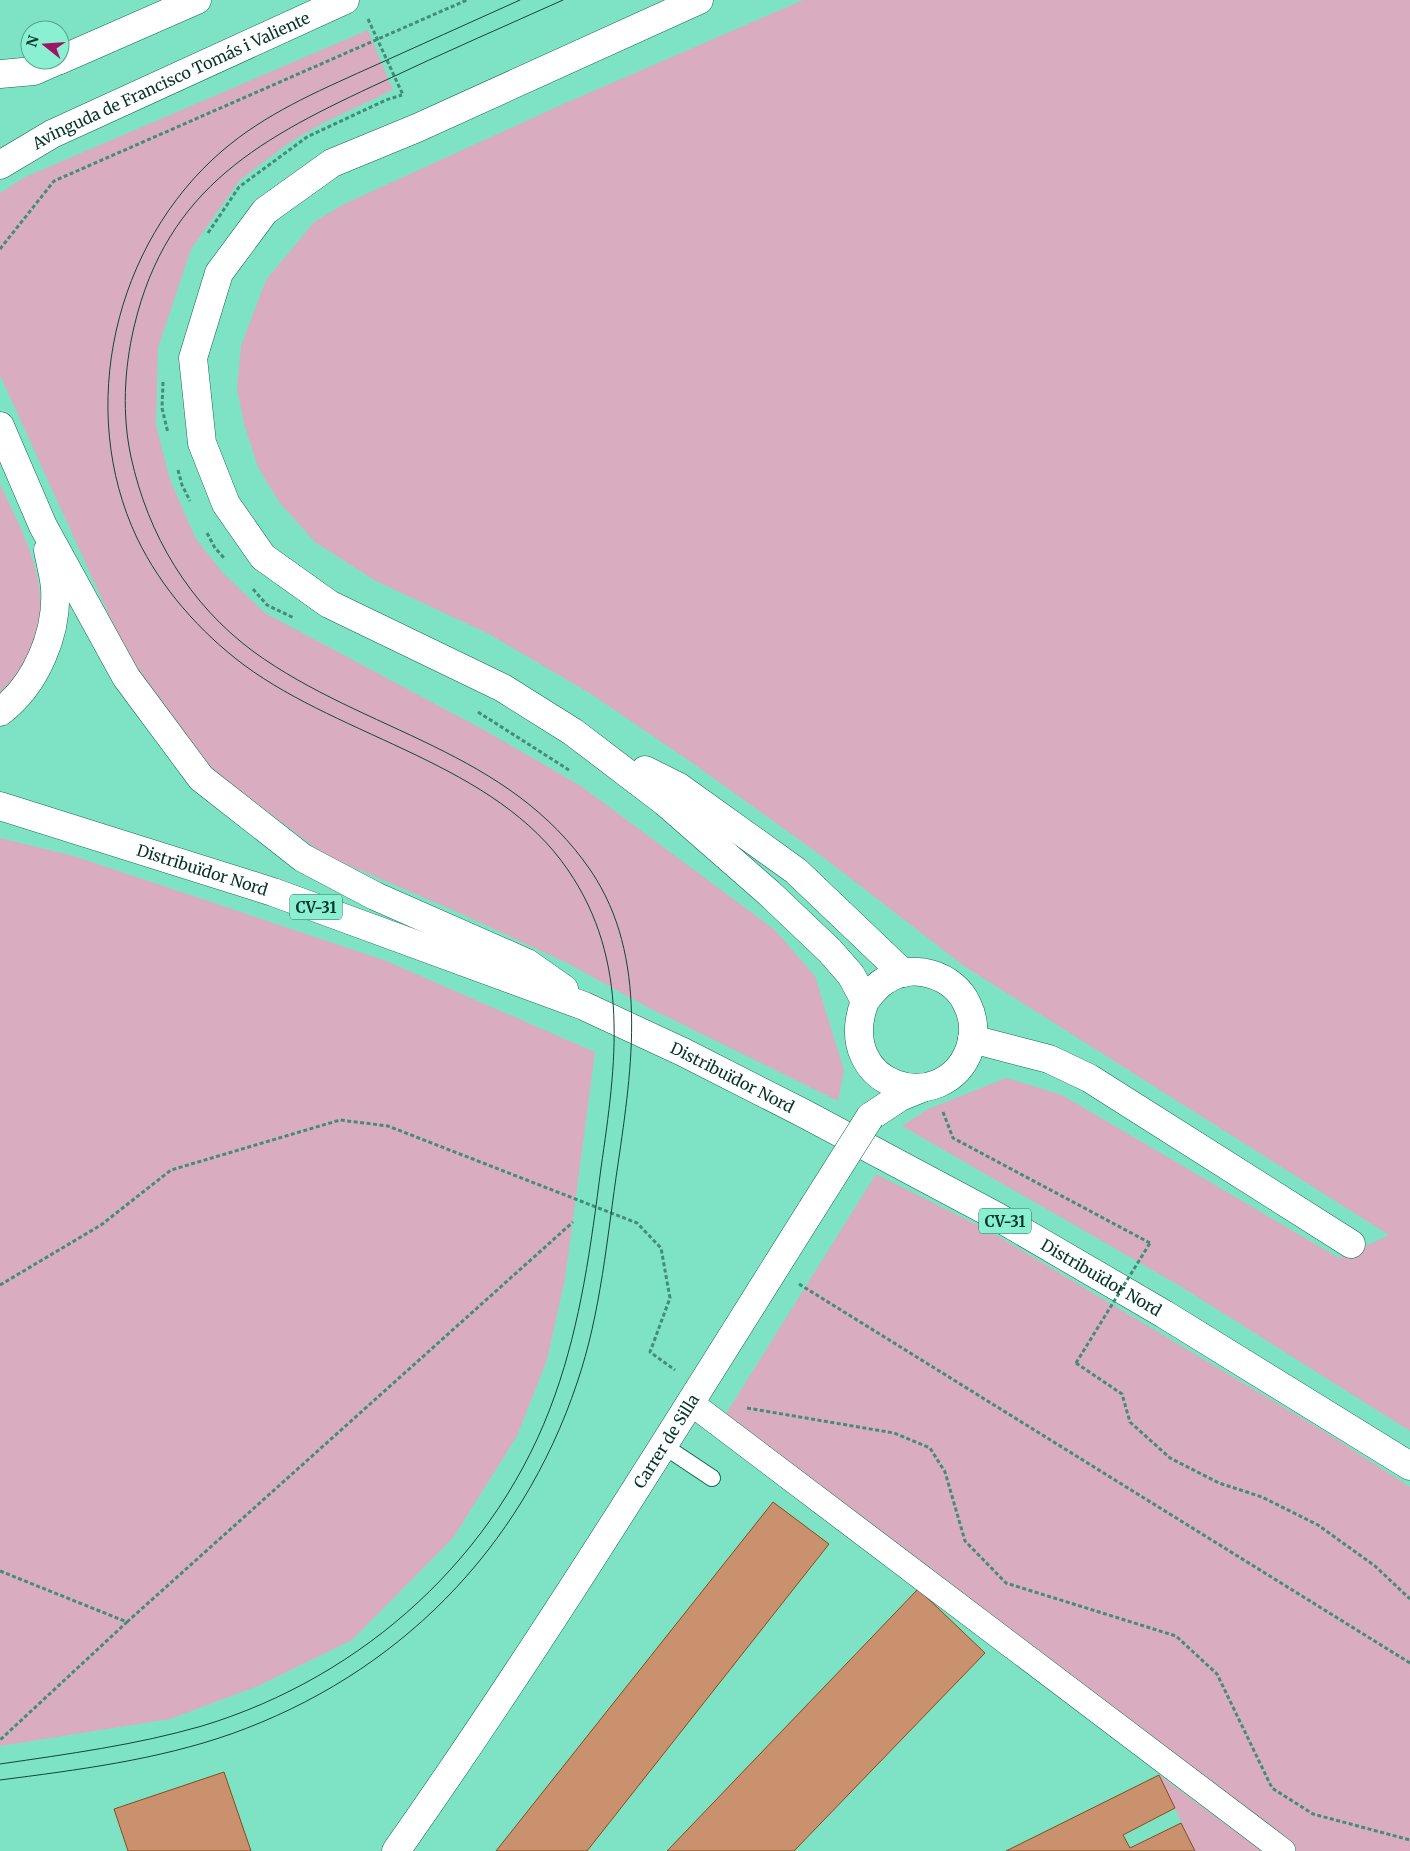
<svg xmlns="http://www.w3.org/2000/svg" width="1410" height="1851" font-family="Merriweather,serif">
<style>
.green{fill:#d9adbf}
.building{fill:#ca916f;stroke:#8a4a1b}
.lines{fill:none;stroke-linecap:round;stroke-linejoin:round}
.service-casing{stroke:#106753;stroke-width:18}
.pedestrian-casing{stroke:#106753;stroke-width:26}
.minor-casing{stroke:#106753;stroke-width:29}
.secondary-casing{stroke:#106753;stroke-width:29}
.primary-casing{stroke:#106753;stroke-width:29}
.path{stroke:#438d78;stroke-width:3;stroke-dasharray:4 2.5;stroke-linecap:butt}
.service{stroke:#fff;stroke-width:16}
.pedestrian{stroke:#fff;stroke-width:25}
.minor{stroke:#fff;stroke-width:28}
.secondary{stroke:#fff;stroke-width:28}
.primary{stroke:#fff;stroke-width:28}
.tram{stroke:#114638;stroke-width:1}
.minor-bridge-casing{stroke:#106753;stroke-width:29;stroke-linecap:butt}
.path-bridge{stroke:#438d78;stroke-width:3;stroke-dasharray:4 2.5;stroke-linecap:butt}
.minor-bridge{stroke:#fff;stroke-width:28}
.labels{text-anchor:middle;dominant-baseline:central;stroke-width:4;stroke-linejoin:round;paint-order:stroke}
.shield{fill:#8bf0d2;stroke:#2d6c5b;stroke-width:1}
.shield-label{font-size:15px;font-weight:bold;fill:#053428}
.street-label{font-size:16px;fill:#053428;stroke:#8bf0d2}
</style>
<rect width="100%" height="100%" fill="#7ee3c5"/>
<path class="green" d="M 803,0 L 1410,0 L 1410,1431 L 1180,1286 L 902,1126 L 928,1109 L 1006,1078 L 1033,1086 L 1062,1095 L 1339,1258 L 1389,1235 L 964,966 L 823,857 L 691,762 L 591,694 L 489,634 L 374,580 L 315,542 L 279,502 L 258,467 L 244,424 L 237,388 L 241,346 L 266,280 L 314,222 L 344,204 L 561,105 Z
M 368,30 L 393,90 L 323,123 L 289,143 L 240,180 L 191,249 L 158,348 L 156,425 L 170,480 L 196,539 L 223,573 L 265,613 L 484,730 L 581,786 L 775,930 L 815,976 L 844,1070 L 838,1101 L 651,1009 L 569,964 L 455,911 L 325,855 L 205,764 L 130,661 L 0,375 L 0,193 L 25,177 Z
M 0,484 C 28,544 58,594 28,661 C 22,672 9,683 0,692 Z
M 0,838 L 74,856 L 384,960 L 595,1052 L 565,1279 L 547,1360 L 517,1436 L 453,1538 L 352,1640 L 258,1686 L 170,1719 L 0,1746 Z
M 876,1174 L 991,1232 L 1325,1432 L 1410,1487 L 1410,1851 L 1293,1851 L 724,1417 Z
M 1159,1775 L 1262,1851 L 1195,1851 Z"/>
<path class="building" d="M 773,1502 L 829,1544 L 587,1851 L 496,1851 Z
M 918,1589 L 985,1653 L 794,1851 L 667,1851 Z
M 224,1772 L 251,1851 L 128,1851 L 114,1809 Z
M 1159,1775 L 1175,1808 L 1123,1835 L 1130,1848 L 1181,1823 L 1195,1851 L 1006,1851 Z"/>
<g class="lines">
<defs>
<path id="service" d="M 664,1446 L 712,1478"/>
<path id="pedestrian" d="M 691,1403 L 1283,1851"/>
<g id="minor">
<path d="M 699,0 L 417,128 L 332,163 L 265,211 L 219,273 L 193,358 L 202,443 L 226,504 L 263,557 L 329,604 L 503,688 L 573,732 L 665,802 L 769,893 L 830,951 L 851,975 L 865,1001 C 832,1088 945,1120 970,1048 C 975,1033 974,1018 967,1004 C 954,975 913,962 886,980 C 877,985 871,993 865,1001"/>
<path d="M 645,770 L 679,787 L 796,871 L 903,973"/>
<path d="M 972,1039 L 1049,1059 L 1089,1078 L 1351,1244"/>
<path d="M 870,1117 L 900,1097 L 922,1088"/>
<path id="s1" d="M 396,1851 C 543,1642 676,1425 812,1209"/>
</g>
<g id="secondary">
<path d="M 60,60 L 197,0"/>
<path d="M 0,74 L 34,71 L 59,60"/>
<path id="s2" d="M 0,165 L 52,134 L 345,0"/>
</g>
<g id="primary">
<path d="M 0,426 L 43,526 L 126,677 L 201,778 L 303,858 L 375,896 L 527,963 L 564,989"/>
<path d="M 0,712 C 36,685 58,633 55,588 C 54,575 50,562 48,550"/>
<path id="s3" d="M 0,806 L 273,892 L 584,1006 L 683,1052 L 803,1113 L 996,1216 L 1164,1314 L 1410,1466"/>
</g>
</defs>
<use href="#service" class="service-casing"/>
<use href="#pedestrian" class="pedestrian-casing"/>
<use href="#minor" class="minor-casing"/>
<use href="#secondary" class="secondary-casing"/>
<use href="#primary" class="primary-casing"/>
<path class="path" d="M 368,19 L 403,95
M 208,233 L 239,187 L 307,137 L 386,100 L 402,95
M 0,249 L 54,181 L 467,0
M 163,382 L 162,408 L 168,433
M 178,470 L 182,485 L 190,501
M 207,533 L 215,548 L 225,559
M 253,589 L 267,605 L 294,618
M 478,712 L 569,770
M 943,1112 L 953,1138 L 1150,1243
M 799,1284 L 1410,1663
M 0,1285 L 101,1225 L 171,1170 L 340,1120 L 388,1126 L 637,1223 L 661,1248 L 670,1298 L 650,1352 L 675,1370
M 1076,1363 L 1122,1394 L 1130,1422 L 1170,1458 L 1219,1483 L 1262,1497 L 1318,1525 L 1375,1566 L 1410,1599
M 747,1408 L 894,1433 L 930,1448 L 945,1472 L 965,1541 L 1006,1583 L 1176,1636 L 1217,1674 L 1272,1788 L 1313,1814 L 1410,1840
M 0,1571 L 127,1622 L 0,1740
M 127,1622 L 573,1222"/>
<use href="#service" class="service"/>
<use href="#pedestrian" class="pedestrian"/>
<use href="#minor" class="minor"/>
<use href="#secondary" class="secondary"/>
<use href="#primary" class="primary"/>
<path class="tram" d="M 0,1764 C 68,1754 136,1745 202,1726 C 364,1677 499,1555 555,1395 C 581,1322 591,1245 601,1168 C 616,1064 631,962 568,870 C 495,763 344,739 244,665 C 200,632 161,588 137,538 C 76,409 114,244 222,151 C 265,114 316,92 367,69 C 418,46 469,23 520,0
M 0,1780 C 77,1770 157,1760 231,1734 C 397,1675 521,1550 577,1383 C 601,1313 607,1237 618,1164 C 632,1068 649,957 591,871 C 508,749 366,733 254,652 C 189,604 148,535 131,457 C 122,415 124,370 134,327 C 167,186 263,137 384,81 C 443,53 503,27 563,0"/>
<defs>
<path id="minor-bridge" d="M 812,1209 L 870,1117"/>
</defs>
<use href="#minor-bridge" class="minor-bridge-casing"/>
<path class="path-bridge" d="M 1076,1363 L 1150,1243"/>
<use href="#minor-bridge" class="minor-bridge"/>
</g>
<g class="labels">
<g class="shield">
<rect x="290" y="894.5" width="52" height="25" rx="4"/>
<rect x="979" y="1208.5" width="52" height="25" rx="4"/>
</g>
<g class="shield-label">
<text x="316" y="907">CV-31</text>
<text x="1005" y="1221">CV-31</text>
</g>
<g class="street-label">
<text stroke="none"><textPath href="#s2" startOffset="191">Avinguda de Francisco Tomás i Valiente</textPath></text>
<text stroke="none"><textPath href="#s3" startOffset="212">Distribuïdor Nord</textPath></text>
<text stroke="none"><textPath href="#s3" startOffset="782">Distribuïdor Nord</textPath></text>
<text stroke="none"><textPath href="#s3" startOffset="1202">Distribuïdor Nord</textPath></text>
<text stroke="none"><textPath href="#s1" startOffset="491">Carrer de Silla</textPath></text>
</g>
</g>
<g transform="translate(45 45) rotate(287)"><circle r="24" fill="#8bf0d2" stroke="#55a58e"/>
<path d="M0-4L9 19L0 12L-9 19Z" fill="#9e1564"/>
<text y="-8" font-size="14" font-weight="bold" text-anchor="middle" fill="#053428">N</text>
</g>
</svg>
